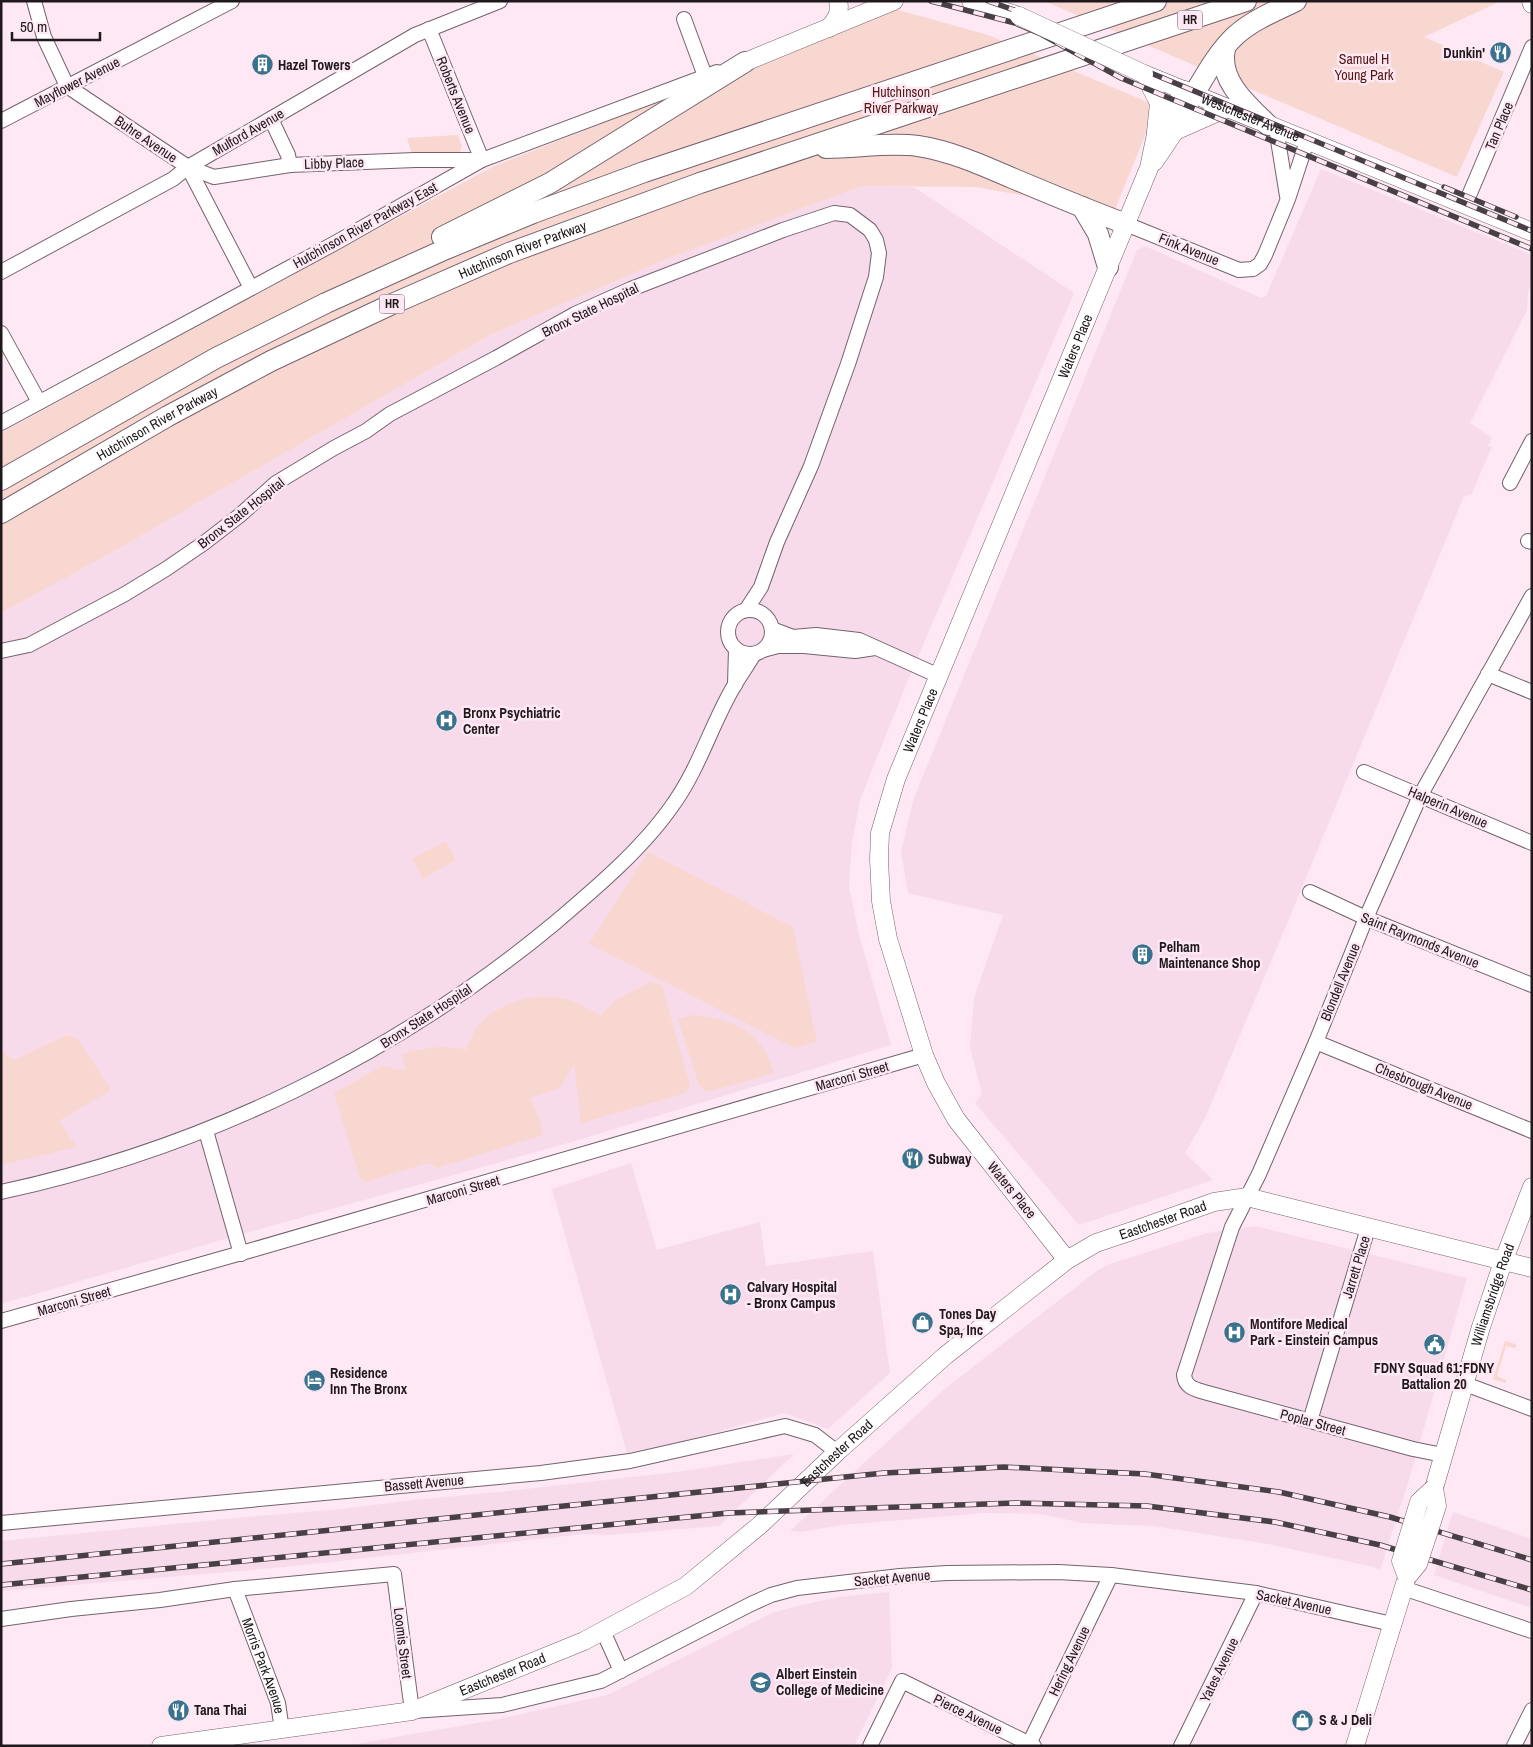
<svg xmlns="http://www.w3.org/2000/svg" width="1533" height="1747" font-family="'Archivo Narrow',sans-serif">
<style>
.built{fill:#f8dbeb}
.green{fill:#f9d7d1}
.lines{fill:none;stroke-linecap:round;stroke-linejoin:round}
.minor-casing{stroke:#74626c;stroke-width:16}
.major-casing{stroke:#74626c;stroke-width:19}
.highway-casing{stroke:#74626c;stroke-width:22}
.minor{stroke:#fff;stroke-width:14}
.major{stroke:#fff;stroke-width:18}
.highway{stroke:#fff;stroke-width:20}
.rail-casing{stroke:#494045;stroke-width:5.5}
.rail{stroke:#fde8f4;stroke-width:4;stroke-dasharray:11;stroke-linecap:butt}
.major-bridge-casing{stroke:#74626c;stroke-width:19;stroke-linecap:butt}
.major-bridge{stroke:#fff;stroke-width:18}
.labels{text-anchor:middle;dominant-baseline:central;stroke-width:5;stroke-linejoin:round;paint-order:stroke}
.shield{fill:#fde8f4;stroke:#62565d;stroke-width:1}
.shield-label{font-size:12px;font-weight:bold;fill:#1f181c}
.poi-label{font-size:14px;font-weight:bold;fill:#1f181c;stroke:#fde8f4;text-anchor:start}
.park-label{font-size:14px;fill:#551510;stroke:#fde8f4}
.street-label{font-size:14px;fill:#1f181c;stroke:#fde8f4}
</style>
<rect width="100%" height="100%" fill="#fde8f4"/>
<path class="built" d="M 1321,169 L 1532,255 L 1532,282 L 1528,291 L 1527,310 L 1470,423 L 1492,438 L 1488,446 L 1492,447 L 1471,495 L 1464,496 L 1291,914 L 1205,1118 L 1185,1153 L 1213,1180 L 1079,1225 L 975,1103 L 982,1094 L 970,1047 L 974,998 L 1003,915 L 908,893 L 901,851 L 914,798 L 1137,250 L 1145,246 L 1261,298 L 1266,296 Z
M 862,186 L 914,187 L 1074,293 L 908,680 L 860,800 L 852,842 L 849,886 L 859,935 L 891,1045 L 575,1141 L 246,1233 L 1,1304 L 1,613 L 102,558 L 490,335 L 667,259 Z
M 631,1163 L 657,1250 L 760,1222 L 766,1266 L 873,1251 L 890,1373 L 828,1429 L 784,1413 L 681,1442 L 627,1453 L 552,1189 Z
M 1255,1226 L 1467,1278 L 1409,1480 L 1380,1570 L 1374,1567 L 1268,1544 L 1153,1526 L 1082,1523 L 1041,1514 L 986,1513 L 841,1525 L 801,1532 L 790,1531 L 947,1387 L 1098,1270 L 1107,1265 L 1207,1233 Z
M 794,1454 L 719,1526 L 610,1535 L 583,1534 L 285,1567 L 1,1591 L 1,1541 L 256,1516 L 342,1509 L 413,1500 L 499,1492 L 677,1472 Z
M 1453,1512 L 1532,1539 L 1532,1608 L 1434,1575 Z
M 889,1592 L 892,1668 L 854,1746 L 345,1746 L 499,1719 L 607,1695 L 772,1613 L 797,1606 L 839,1597 Z"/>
<path class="green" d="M 1044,1 L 1501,1 L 1424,37 L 1504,72 L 1457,177 Z
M 895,9 L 988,35 L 1157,106 L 1114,212 L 976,187 L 862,186 L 667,259 L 490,335 L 102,558 L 1,613 L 1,433 L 494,166 Z
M 458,135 L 462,146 L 460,152 L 455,153 L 412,154 L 407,138 Z
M 446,841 L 456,860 L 423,879 L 412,859 Z
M 648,852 L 793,927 L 817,1042 L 795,1048 L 589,944 Z
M 650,982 L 662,985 L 690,1085 L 686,1093 L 581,1123 L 574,1065 L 560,1088 L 530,1098 L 540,1120 L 543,1135 L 437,1168 L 428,1163 L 366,1182 L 360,1179 L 334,1093 L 382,1066 L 405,1071 L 402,1054 C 423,1048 445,1044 466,1050 C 470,1040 475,1028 483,1020 C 505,1000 542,991 570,1000 C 581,1003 591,1010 601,1016 L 614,1001 Z
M 692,1015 C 734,1019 762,1030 774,1073 L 708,1092 L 699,1086 L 678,1019 Z
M 67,1035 L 78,1039 L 111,1090 L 59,1121 L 77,1147 L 1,1165 L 1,1050 L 14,1060 Z
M 1505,1341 L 1515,1344 L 1517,1346 L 1514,1348 L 1506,1346 L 1497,1376 L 1506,1380 L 1506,1383 L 1493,1379 Z"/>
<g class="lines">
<defs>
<g id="minor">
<path d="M 34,1 L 44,37 L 67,86 L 188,167 L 251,288"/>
<path d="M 684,19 L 705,76"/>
<path d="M 429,29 L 482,160"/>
<path d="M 271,119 L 288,155 L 290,165"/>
<path d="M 1,121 L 232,1"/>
<path d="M 1276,128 L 1287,196"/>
<path d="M 188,167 L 214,177 L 290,165 L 415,160 L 481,160"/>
<path d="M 1465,205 L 1532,47"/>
<path d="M 1126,224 L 1239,270 L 1253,269 L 1260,264 L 1265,255 L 1288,199 L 1307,141"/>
<path d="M 1,272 L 173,179 L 188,167 L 415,35 L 500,1"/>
<path d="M 1,333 L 39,402"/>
<path d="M 1,423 L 337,242 L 482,160 L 717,72"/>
<path d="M 1510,483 L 1532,441"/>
<path d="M 1528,541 L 1532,542"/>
<circle cx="750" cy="632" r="22"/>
<path d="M 772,629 L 793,637 L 816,635 L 859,640 L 939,676"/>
<path d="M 763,650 L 778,646 L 804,646 L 855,651 L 875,648"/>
<path d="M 1,651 L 29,645 L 125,594 L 166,569 L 204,543 L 239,516 L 276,483 L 334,448 L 366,431 L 390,414 L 496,358 L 575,314 L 631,289 L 783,230 L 834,213 L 850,215 L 870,230 L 876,240 L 879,253 L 876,277 L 848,364 L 811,466 L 777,542 L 761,587 L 746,610"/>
<path d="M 1488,674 L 1532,692"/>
<path d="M 735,685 L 736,649"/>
<path d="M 1364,772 L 1532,843"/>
<path d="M 1310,892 L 1366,918 L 1532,985"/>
<path d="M 1316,1042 L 1532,1131"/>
<path d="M 206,1131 L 241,1254"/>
<path d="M 1,1192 C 205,1148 396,1055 556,922 C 596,888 642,849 672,806 C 699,769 711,725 734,686 C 740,675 748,665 754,654"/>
<path d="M 1,1321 L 252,1250 L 924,1055"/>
<path d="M 1465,1384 L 1532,1409"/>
<path d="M 1310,1421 L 1368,1228"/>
<path d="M 1443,1455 L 1413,1449 L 1204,1392 C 1194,1389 1185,1387 1184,1375 L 1232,1227 L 1259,1174 L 1316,1042 L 1366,918 L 1420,796 L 1532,596"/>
<path d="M 1,1523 L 541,1473 L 630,1461 L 785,1426 L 815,1435 L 837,1452"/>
<path d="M 1403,1588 L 1532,1631"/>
<path id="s1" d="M 235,1589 L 278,1703 L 282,1730"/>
<path d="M 1,1619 L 71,1609 L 160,1600 L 235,1589 L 394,1574 L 412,1711 L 502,1705 L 601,1681 L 751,1604 L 771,1595 L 797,1588 L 900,1576 L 947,1573 L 1058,1572 L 1111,1575 L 1256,1593 L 1392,1624"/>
<path d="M 603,1631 L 621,1671"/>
<path d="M 870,1746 L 902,1681 L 1034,1746"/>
<path d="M 1028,1746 L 1111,1575"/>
<path d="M 1181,1746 L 1256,1593"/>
<path d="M 1514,1746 L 1532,1710"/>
</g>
<g id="major">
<path d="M 971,1 L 1019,16"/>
<path d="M 1531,1 L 1532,4"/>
<path d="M 829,28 C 836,20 841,12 838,1"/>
<path d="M 745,62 L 894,1"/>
<path id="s2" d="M 1144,74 L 1532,232"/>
<path d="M 1144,74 L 1159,103 L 1156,132"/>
<path d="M 1175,131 L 1227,108"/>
<path d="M 1154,162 L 1175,131 L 1192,98"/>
<path id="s3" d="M 1067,1260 L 956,1119 L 936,1083 L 924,1055 L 888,939 L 881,901 L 879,859 L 880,833 L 896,779 L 1149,168 L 1156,134 L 1185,90"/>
<path id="s4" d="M 1434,1488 L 1481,1327 L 1503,1262 L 1532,1187"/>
<path id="s5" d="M 161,1746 L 412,1711 L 584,1641 L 686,1586 L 760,1525 L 837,1452 L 946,1355 L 1067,1260 L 1096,1243 L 1138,1229 L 1214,1202 L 1247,1197 L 1532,1268"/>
<path d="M 1355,1746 L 1407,1577"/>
</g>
<g id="highway">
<path d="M 1225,49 C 1218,81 1248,105 1268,125"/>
<path d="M 1194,94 C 1206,74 1218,52 1235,36 C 1251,21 1275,11 1296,1"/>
<path d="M 826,148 C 857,148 888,142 918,146 C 951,151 982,165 1012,178 C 1050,194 1088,210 1126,224"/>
<path d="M 1082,207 L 1098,234 L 1108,267"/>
<path d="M 442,237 L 550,183 L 745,62"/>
<path d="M 1,480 L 216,358 L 326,303 L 446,249 L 533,213 L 644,172 L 1156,1"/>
<path id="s6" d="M 1,513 L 168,416 L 271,361 L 390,305 L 509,253 L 700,183 L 1246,1"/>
</g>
</defs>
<use href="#minor" class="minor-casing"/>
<use href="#major" class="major-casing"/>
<use href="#highway" class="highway-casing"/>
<use href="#minor" class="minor"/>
<use href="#major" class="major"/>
<use href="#highway" class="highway"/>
<defs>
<path id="rail" d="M 931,1 L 1015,23 L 1041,34 L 1121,78 L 1532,249
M 988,1 L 1023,13 L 1054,25
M 1040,27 L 1532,231
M 1444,187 L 1516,217
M 1,1564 L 884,1473 L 1004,1467 L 1145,1474 L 1279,1492 L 1390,1517 L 1532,1560
M 1,1585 L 728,1513 L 1015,1503 L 1147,1506 L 1275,1522 L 1380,1545 L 1532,1590"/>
</defs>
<use href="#rail" class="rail-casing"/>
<use href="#rail" class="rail"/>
<defs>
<path id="major-bridge" d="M 1019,16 L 1144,74
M 1407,1577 L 1401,1561 L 1419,1502 L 1434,1488
M 1407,1577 L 1418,1564 L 1437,1506 L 1434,1488"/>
</defs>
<use href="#major-bridge" class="major-bridge-casing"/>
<use href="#major-bridge" class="major-bridge"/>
</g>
<defs>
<symbol id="restaurant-disc" viewBox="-11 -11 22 22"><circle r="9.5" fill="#3a728d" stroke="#fde8f4"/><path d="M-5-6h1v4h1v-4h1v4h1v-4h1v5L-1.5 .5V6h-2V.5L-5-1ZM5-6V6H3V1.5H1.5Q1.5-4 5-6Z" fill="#fff"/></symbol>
<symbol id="building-disc" viewBox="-11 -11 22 22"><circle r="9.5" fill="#3a728d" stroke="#fde8f4"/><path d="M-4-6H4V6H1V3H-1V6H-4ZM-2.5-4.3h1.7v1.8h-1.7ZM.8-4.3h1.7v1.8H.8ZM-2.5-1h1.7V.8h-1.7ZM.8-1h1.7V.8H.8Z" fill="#fff"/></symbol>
<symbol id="hospital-disc" viewBox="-11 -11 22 22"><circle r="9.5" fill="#3a728d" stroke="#fde8f4"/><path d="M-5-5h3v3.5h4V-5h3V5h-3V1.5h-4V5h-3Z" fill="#fff"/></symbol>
<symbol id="shop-disc" viewBox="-11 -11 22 22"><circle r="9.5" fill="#3a728d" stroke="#fde8f4"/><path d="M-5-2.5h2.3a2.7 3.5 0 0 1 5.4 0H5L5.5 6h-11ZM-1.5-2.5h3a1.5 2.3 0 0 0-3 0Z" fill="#fff"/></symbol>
<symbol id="civic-disc" viewBox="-11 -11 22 22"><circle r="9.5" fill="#3a728d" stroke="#fde8f4"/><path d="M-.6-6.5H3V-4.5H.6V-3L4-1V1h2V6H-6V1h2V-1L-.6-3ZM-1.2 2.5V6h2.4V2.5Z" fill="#fff"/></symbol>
<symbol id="hotel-disc" viewBox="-11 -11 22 22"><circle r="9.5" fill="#3a728d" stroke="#fde8f4"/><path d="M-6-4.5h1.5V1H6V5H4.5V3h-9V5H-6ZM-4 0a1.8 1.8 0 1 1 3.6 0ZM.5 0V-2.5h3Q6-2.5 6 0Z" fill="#fff"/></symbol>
<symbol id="university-disc" viewBox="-11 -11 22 22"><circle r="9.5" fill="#3a728d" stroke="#fde8f4"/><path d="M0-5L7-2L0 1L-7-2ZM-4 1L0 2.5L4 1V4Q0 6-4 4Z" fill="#fff"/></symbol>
</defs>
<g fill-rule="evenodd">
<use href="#restaurant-disc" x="1488" y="40" width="25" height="25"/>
<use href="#building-disc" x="250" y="52" width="25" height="25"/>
<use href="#hospital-disc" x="434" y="708" width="25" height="25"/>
<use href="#building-disc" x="1130" y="942" width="25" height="25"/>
<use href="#restaurant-disc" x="900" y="1146" width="25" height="25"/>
<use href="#hospital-disc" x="718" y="1282" width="25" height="25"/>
<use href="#shop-disc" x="910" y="1310" width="25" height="25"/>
<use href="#hospital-disc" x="1222" y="1320" width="25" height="25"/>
<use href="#civic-disc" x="1422" y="1332" width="25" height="25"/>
<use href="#hotel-disc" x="302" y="1368" width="25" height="25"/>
<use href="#university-disc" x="748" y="1670" width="25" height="25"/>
<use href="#restaurant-disc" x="166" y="1698" width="25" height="25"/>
<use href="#shop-disc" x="1290" y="1708" width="25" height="25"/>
</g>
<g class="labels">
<g class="shield">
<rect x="1177.5" y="10.5" width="25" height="19" rx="4"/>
<rect x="379.5" y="294.5" width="25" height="19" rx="4"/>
</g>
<g class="shield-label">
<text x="1190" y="20">HR</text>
<text x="392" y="304">HR</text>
</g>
<g class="poi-label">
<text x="1485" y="53" text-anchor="end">Dunkin'</text>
<text x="278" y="65">Hazel Towers</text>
<text x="463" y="713">Bronx Psychiatric<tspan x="463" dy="16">Center</tspan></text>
<text x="1159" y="947">Pelham<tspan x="1159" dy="16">Maintenance Shop</tspan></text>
<text x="928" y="1159">Subway</text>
<text x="747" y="1287">Calvary Hospital<tspan x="747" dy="16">- Bronx Campus</tspan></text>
<text x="939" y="1314">Tones Day<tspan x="939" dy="16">Spa, Inc</tspan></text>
<text x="1250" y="1324">Montifore Medical<tspan x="1250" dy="16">Park - Einstein Campus</tspan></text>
<text x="1434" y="1368" text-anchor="middle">FDNY Squad 61;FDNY<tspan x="1434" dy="16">Battalion 20</tspan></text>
<text x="330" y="1373">Residence<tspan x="330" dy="16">Inn The Bronx</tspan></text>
<text x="776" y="1674">Albert Einstein<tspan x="776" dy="16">College of Medicine</tspan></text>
<text x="194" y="1710">Tana Thai</text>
<text x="1319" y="1720">S &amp; J Deli</text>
</g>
<g class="park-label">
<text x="1364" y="59">Samuel H<tspan x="1364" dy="16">Young Park</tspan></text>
<text x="901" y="92">Hutchinson<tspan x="901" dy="16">River Parkway</tspan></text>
</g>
<g class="street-label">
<text transform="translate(77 82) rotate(-27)">Mayflower Avenue</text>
<text transform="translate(456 95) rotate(68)">Roberts Avenue</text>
<text stroke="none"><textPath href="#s2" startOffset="115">Westchester Avenue</textPath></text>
<text transform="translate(1499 126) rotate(-67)">Tan Place</text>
<text transform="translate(248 132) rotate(-30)">Mulford Avenue</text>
<text transform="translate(146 139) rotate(34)">Buhre Avenue</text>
<text transform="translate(334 163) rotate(-2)">Libby Place</text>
<text transform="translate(365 225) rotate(-29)">Hutchinson River Parkway East</text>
<text stroke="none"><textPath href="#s6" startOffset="585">Hutchinson River Parkway</textPath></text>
<text transform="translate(1189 249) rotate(22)">Fink Avenue</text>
<text transform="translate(590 310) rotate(-26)">Bronx State Hospital</text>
<text stroke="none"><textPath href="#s3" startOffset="1004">Waters Place</textPath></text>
<text stroke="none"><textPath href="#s6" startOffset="180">Hutchinson River Parkway</textPath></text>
<text transform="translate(241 513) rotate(-38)">Bronx State Hospital</text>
<text stroke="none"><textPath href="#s3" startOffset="599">Waters Place</textPath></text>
<text transform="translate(1448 807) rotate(23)">Halperin Avenue</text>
<text transform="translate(1420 940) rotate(22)">Saint Raymonds Avenue</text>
<text transform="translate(1340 982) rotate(-68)">Blondell Avenue</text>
<text transform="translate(426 1016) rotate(-33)">Bronx State Hospital</text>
<text transform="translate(852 1076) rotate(-16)">Marconi Street</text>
<text transform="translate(1424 1086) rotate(22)">Chesbrough Avenue</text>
<text transform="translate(463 1190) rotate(-16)">Marconi Street</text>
<text transform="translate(1012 1190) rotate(51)">Waters Place</text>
<text stroke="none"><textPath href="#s5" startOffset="1161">Eastchester Road</textPath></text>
<text transform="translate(1356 1267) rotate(-73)">Jarrett Place</text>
<text stroke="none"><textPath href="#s4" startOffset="202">Williamsbridge Road</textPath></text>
<text transform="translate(74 1301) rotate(-16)">Marconi Street</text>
<text transform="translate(1313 1422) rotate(15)">Poplar Street</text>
<text stroke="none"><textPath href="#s5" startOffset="756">Eastchester Road</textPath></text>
<text transform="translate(424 1483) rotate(-5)">Bassett Avenue</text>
<text transform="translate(892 1578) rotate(-5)">Sacket Avenue</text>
<text transform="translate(1294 1602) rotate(12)">Sacket Avenue</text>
<text transform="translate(403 1643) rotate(83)">Loomis Street</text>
<text transform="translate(1069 1661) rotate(-64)">Hering Avenue</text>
<text stroke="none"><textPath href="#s1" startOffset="82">Morris Park Avenue</textPath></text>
<text transform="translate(1219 1670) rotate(-64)">Yates Avenue</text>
<text stroke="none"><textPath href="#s5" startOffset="351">Eastchester Road</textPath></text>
<text transform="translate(968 1714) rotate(26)">Pierce Avenue</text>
</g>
</g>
<rect width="1533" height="1747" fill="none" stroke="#1f181c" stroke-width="5"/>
<path d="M12 32v8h88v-8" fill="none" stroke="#1f181c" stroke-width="2.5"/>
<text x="20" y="32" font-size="15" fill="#1f181c" stroke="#fde8f4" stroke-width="4" paint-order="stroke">50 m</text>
</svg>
